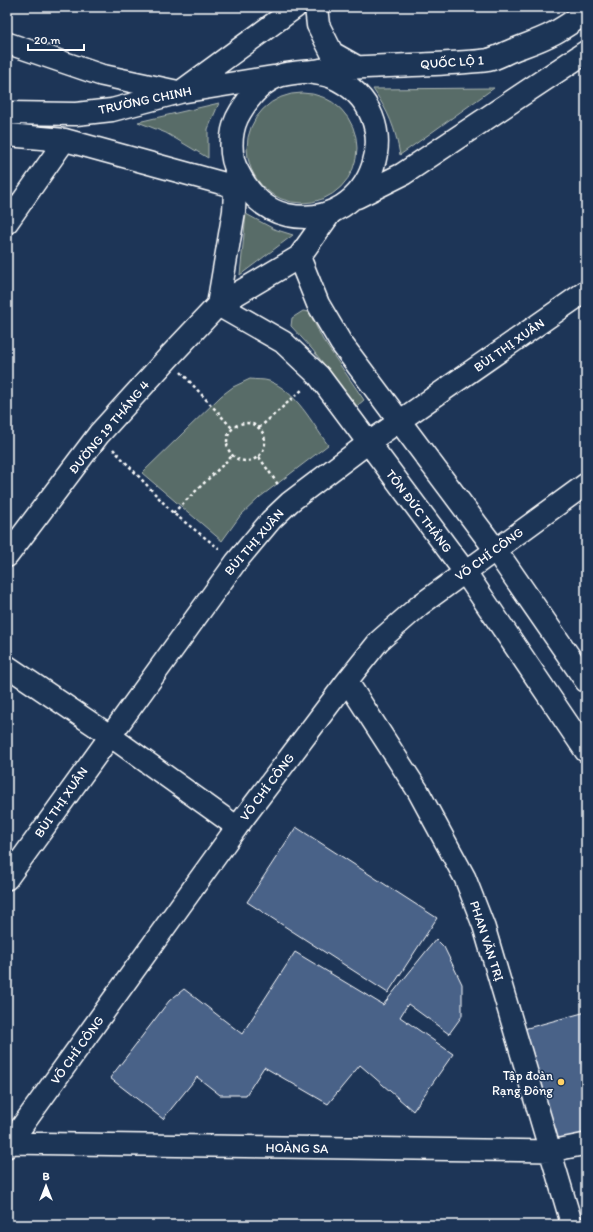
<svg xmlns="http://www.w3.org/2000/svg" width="593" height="1232" font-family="Itim,sans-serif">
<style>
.park{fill:#586c67;stroke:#acb6b3}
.building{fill:#4a6288;stroke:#fff}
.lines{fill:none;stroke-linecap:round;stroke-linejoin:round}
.minor-casing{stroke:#fff;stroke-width:24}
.secondary-casing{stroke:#fff;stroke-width:25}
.primary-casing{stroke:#fff;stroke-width:25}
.trunk-casing{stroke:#fff;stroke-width:25}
.path{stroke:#fff;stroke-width:2.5;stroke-dasharray:3 3;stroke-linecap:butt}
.minor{stroke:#1d3557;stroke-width:21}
.secondary{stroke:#1d3557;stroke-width:22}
.primary{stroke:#1d3557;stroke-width:22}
.trunk{stroke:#1d3557;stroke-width:22}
.poi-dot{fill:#ffd166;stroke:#1d3557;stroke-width:1.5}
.labels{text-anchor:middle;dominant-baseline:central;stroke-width:3;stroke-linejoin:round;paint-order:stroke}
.street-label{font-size:13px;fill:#fff;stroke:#1d3557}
.poi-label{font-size:13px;fill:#fff;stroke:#1d3557;text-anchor:end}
</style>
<rect width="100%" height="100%" fill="#1d3557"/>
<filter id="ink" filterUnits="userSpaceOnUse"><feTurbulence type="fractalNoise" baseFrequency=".025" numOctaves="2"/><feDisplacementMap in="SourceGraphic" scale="8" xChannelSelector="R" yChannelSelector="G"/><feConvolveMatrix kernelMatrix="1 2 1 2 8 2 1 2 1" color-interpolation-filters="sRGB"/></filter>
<g filter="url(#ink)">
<path class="park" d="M 494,88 L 400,155 C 395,127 389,113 373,89 Z
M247 148a55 55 0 1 1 110 0a55 55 0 1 1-110 0Z
M 219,103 L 208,129 L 208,158 L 166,133 L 138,122 Z
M 246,214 L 274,229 L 293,235 L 240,275 Z
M 303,311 L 309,312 L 323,340 L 364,400 L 357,406 L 312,349 L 291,326 L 292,318 Z
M 250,379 C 256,380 264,379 269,381 C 296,391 312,423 328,445 L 260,497 L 240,516 L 222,541 L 142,473 L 221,396 L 233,387 Z"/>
<path class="building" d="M 296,827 L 437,918 L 388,993 L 247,902 Z
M 436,939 L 444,947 L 462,984 L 462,1016 L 449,1034 L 408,1004 L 400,1017 L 453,1054 L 413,1111 L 360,1065 L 328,1104 L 264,1067 L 246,1095 L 220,1095 L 197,1077 L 163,1119 L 110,1078 L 169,1001 L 184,989 L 242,1034 L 295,952 L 383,1005 Z
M 586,1012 L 586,1134 L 554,1142 L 520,1030 Z"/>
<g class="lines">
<defs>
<path id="minor" d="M 7,43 L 101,75 L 180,92 L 296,7
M 7,223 L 65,140
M 7,666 L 109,735 L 237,827
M 347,681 L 418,791 L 465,878 L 484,927 L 572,1225
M 7,879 L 236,562 L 271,520 L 290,502 L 368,443 L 586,291
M 7,1142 L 9,1143 L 551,1151 L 586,1144
M 7,1147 L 237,827 L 347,681 L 379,641 L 420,605 L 586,484"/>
<path id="secondary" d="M 299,257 L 318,304 L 341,343 L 495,549 L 586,681
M 218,305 L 283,342 L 319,376 L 465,572 L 586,751"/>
<path id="primary" d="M 218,305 L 234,211 L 236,170
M 7,556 L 99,434 L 168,358 L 218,305 L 299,257 L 331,212"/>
<path id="trunk" d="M 316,7 L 318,25 L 332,53 L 355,66
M 307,72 C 315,73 325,74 332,77 C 414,113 374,233 287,215 C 264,210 248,192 238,172 C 229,157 230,133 237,118 C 247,99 261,81 282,75 C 294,72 308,72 320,70 C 363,66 407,66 451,63 C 463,62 476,62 488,60 C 497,58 505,53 513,50 C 526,45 541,40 554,33 C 565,27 576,19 586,13
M 7,113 L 76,114 L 112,110 L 180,92 L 273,77
M 7,135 L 65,140 L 247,190
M 357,197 L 403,174 L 586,52"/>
</defs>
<use href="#minor" class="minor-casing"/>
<use href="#secondary" class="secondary-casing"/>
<use href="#primary" class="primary-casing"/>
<use href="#trunk" class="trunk-casing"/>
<path class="path" d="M 181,372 L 232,428
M227 442a19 19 0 1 1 38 0a19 19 0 1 1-38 0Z
M 259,428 L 303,389
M 113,449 L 173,513 L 221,550
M 259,457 L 279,486
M 173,513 L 232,456"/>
<use href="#minor" class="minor"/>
<use href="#secondary" class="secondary"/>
<use href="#primary" class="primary"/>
<use href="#trunk" class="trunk"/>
</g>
</g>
<circle class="poi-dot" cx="561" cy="1082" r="4"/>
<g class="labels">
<g class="street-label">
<text transform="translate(452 62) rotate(-4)">QUỐC LỘ 1</text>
<text transform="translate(145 100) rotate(-12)">TRƯỜNG CHINH</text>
<text transform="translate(509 345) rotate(-35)">BÙI THỊ XUÂN</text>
<text transform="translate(109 427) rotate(-50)">ĐƯỜNG 19 THÁNG 4</text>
<text transform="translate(419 511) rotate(53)">TÔN ĐỨC THẮNG</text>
<text transform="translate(254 542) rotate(-49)">BÙI THỊ XUÂN</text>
<text transform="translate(489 554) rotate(-36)">VÕ CHÍ CÔNG</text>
<text transform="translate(267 787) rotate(-53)">VÕ CHÍ CÔNG</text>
<text transform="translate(61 802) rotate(-55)">BÙI THỊ XUÂN</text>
<text transform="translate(487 941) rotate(72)">PHAN VĂN TRỊ</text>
<text transform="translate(77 1050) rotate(-54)">VÕ CHÍ CÔNG</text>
<text transform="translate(297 1148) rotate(1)">HOÀNG SA</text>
</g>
<g class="poi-label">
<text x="553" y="1075">Tập đoàn<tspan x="553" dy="15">Rạng Đông</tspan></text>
</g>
</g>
<rect width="593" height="1232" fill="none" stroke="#1d3557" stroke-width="24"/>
<rect x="12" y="12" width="569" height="1208" fill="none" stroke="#fff" stroke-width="1.5" filter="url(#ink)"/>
<g transform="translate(46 1186)" stroke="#1d3557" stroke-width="3" paint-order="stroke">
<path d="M0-3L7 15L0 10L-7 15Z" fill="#ffffff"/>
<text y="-6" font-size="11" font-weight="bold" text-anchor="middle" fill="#ffffff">B</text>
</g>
<path d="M28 44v6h56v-6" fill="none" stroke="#ffffff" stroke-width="2"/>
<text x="34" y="44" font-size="12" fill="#ffffff" stroke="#1d3557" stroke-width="3" paint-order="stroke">20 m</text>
</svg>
